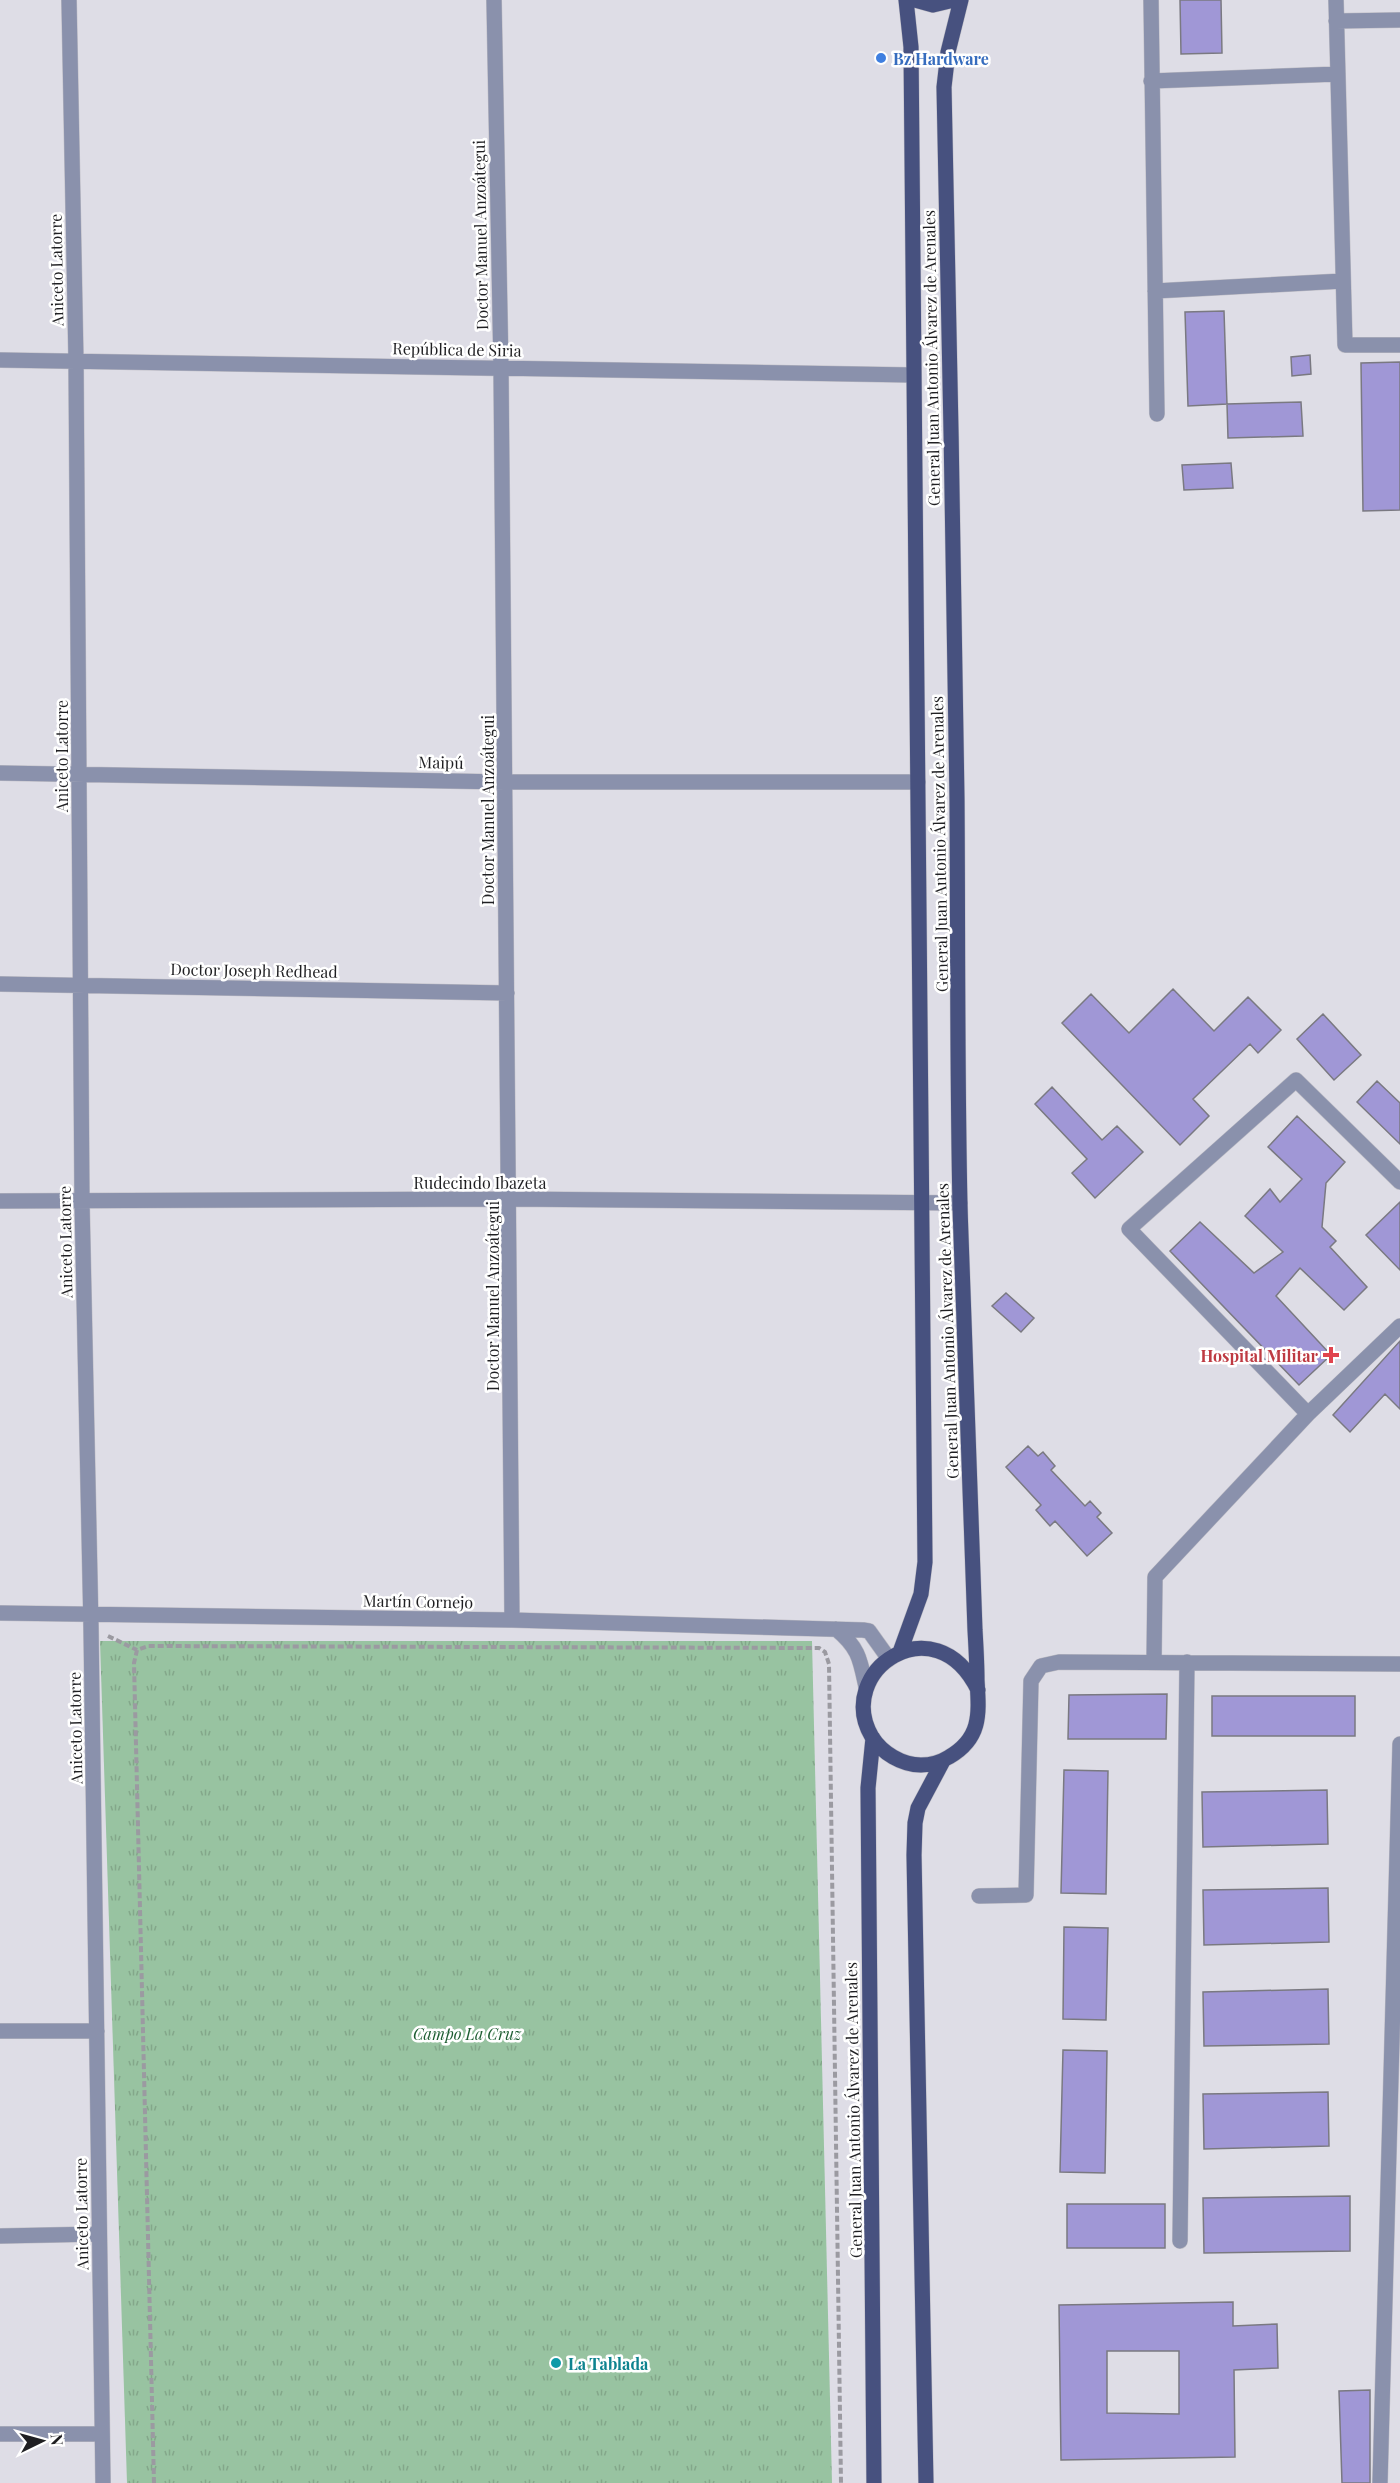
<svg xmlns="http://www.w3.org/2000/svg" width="1400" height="2483" font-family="'Playfair Display',serif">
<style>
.grass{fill:url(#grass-tufts)}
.building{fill:#a097d6;stroke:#7a7981;stroke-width:1.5;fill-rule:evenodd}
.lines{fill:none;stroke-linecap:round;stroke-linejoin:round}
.minor-casing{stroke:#bcbbc3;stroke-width:16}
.major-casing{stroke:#bcbbc3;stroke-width:16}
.path{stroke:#9b9aa1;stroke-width:4;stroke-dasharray:6 3;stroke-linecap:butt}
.minor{stroke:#8a91ac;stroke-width:15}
.major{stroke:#47517f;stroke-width:15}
.shop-dot{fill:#3f7fe0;stroke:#fff;stroke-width:2}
.health-dot{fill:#e0444e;stroke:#fff;stroke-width:2}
.culture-dot{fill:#0f9aa8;stroke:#fff;stroke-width:2}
.labels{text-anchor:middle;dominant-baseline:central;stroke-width:5;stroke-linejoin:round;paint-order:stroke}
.shop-label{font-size:16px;font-weight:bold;fill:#366cbe;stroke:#fff;text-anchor:start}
.street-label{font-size:16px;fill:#1f1f22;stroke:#fff}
.health-label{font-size:16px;font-weight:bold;fill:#be3a42;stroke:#fff;text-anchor:end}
.park-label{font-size:16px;font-style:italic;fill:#1d5d31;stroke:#fff}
.culture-label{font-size:16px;font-weight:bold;fill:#0d838f;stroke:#fff;text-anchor:start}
</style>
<defs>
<pattern id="grass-tufts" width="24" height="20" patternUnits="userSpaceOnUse" patternTransform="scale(1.5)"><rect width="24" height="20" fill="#98c3a1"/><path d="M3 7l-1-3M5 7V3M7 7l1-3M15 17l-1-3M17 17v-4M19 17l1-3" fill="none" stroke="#83a78a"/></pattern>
</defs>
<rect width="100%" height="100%" fill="#dedde6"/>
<path class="grass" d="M 100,1641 L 812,1641 L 832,2483 L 127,2483 Z"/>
<path class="building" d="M 1180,0 L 1221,0 L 1222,53 L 1181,54 Z
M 1224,311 L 1227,404 L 1188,406 L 1185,312 Z
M 1310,355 L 1311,374 L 1292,376 L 1291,357 Z
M 1400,362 L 1400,510 L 1363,511 L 1361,363 Z
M 1301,402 L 1303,436 L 1228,438 L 1227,404 Z
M 1231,463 L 1233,488 L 1184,490 L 1182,465 Z
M 1173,989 L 1214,1031 L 1248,997 L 1281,1030 L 1258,1053 L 1250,1044 L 1193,1099 L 1209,1116 L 1180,1145 L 1062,1023 L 1091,994 L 1129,1033 Z
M 1323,1014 L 1361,1055 L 1334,1080 L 1297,1039 Z
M 1377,1081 L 1400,1103 L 1400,1144 L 1357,1102 Z
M 1052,1087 L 1102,1140 L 1117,1126 L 1143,1152 L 1095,1198 L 1072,1173 L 1087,1159 L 1035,1104 Z
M 1297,1116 L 1345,1162 L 1326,1183 L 1322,1227 L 1336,1241 L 1330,1247 L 1367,1287 L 1344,1310 L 1300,1268 L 1276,1296 L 1331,1355 L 1299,1385 L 1170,1251 L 1200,1222 L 1254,1273 L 1283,1252 L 1245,1216 L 1270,1189 L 1280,1202 L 1302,1179 L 1268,1147 Z
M 1400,1202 L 1400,1270 L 1366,1235 Z
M 1006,1293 L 1034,1318 L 1021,1332 L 992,1306 Z
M 1400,1341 L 1400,1409 L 1385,1394 L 1350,1432 L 1333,1415 Z
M 1028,1446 L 1038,1456 L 1043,1452 L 1055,1466 L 1051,1470 L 1085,1506 L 1090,1501 L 1101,1513 L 1097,1517 L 1112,1533 L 1087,1556 L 1055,1521 L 1050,1526 L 1036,1510 L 1041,1505 L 1006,1467 Z
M 1167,1694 L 1166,1739 L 1068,1739 L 1069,1695 Z
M 1212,1696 L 1355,1696 L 1355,1736 L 1212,1736 Z
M 1064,1770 L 1108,1771 L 1106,1894 L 1061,1893 Z
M 1327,1790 L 1328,1844 L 1203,1847 L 1202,1792 Z
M 1328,1888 L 1329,1942 L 1204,1945 L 1203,1890 Z
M 1064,1927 L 1108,1928 L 1106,2020 L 1063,2019 Z
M 1328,1989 L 1329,2044 L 1204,2046 L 1203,1992 Z
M 1063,2050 L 1107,2051 L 1105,2173 L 1060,2172 Z
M 1328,2092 L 1329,2146 L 1204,2149 L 1203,2094 Z
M 1350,2196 L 1350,2251 L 1204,2253 L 1203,2198 Z
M 1067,2204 L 1165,2204 L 1165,2248 L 1067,2248 Z
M 1233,2302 L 1233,2326 L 1277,2324 L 1278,2368 L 1234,2370 L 1235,2457 L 1061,2460 L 1059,2305 ZM 1107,2351 L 1179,2351 L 1179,2414 L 1107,2413 Z
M 1370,2390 L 1370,2483 L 1342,2483 L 1339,2391 Z"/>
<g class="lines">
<defs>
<path id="minor" d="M 69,0 L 76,361 L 82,1202 L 91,1627 L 103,2483
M 494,0 L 501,368 L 512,1620
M 1151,0 L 1157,414
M 1336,0 L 1345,345 L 1400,345
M 1336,21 L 1400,20
M 1151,81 L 1338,74
M 1155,291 L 1343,281
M 0,360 L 912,375
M 0,773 L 505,782 L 918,782
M 0,984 L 507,993
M 1400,1182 L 1296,1080 L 1129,1229 L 1308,1414 L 1400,1326
M 0,1201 L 509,1199 L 960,1203
M 0,1613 L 512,1620 L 863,1630 L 869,1631 L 889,1659
M 836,1629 C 859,1648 860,1659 866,1687
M 1154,1662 L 1155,1577 L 1308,1414
M 979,1896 L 1026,1895 L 1031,1681 L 1041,1666 L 1059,1662 L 1400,1664
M 0,2031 L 97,2031
M 0,2236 L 99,2234
M 1180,2241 L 1187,1662
M 0,2434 L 102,2434
M 1380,2483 L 1400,1744"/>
<path id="major" d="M 915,0 L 933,5 L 954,0
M 961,0 L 948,52 L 944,87 C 949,324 954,562 957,799 C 958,934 957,1070 960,1205 C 964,1347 969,1489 975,1630 C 976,1647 977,1663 977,1680 C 979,1713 982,1738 949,1757 C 941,1762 931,1765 921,1765 C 902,1765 882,1753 872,1737 C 833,1671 935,1602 978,1690
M 900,1652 L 921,1594 L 925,1562 L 911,47 L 906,0
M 873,1738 L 868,1788 L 874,2483
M 926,2483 L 914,1855 L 915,1823 L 918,1808 L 943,1761"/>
</defs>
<use href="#minor" class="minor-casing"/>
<use href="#major" class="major-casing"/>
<path class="path" d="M 108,1636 L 137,1650
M 154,2483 L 134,1663 L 137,1650 L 148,1646 L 819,1648 L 825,1652 L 829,1664 L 841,2483"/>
<use href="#minor" class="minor"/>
<use href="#major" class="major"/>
</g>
<circle class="shop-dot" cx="881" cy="58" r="6"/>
<path class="health-dot" d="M1328 1346h6v6h6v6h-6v6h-6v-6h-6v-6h6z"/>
<circle class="culture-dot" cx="556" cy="2363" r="6"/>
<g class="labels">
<g class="shop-label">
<text x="893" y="58">Bz Hardware</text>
</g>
<g class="street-label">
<text transform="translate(480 235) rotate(-91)">Doctor Manuel Anzoátegui</text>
<text transform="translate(56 270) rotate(-91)">Aniceto Latorre</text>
<text transform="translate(457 349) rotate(1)">República de Siria</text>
<text transform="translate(931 358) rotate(-91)">General Juan Antonio Álvarez de Arenales</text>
<text transform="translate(61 756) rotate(-90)">Aniceto Latorre</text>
<text transform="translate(441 762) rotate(1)">Maipú</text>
<text transform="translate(487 810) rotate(-90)">Doctor Manuel Anzoátegui</text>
<text transform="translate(939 844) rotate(-91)">General Juan Antonio Álvarez de Arenales</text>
<text transform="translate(254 970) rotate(1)">Doctor Joseph Redhead</text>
<text x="480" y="1182">Rudecindo Ibazeta</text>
<text transform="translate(65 1242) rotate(-91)">Aniceto Latorre</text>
<text transform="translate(492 1296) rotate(-90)">Doctor Manuel Anzoátegui</text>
<text transform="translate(947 1331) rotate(-92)">General Juan Antonio Álvarez de Arenales</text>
<text transform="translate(418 1601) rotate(1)">Martín Cornejo</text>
<text transform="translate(75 1728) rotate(-91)">Aniceto Latorre</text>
<text transform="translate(853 2110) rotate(-91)">General Juan Antonio Álvarez de Arenales</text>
<text transform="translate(81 2214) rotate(-91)">Aniceto Latorre</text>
</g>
<g class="health-label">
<text x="1318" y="1355">Hospital Militar</text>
</g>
<g class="park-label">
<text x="467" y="2033">Campo La Cruz</text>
</g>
<g class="culture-label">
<text x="568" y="2363">La Tablada</text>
</g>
</g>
<g transform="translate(42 2441) rotate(85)" stroke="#ffffff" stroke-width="4.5" paint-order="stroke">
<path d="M0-4.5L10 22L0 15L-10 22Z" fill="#1f1f22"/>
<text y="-9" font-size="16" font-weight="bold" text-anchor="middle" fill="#1f1f22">N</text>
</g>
</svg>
